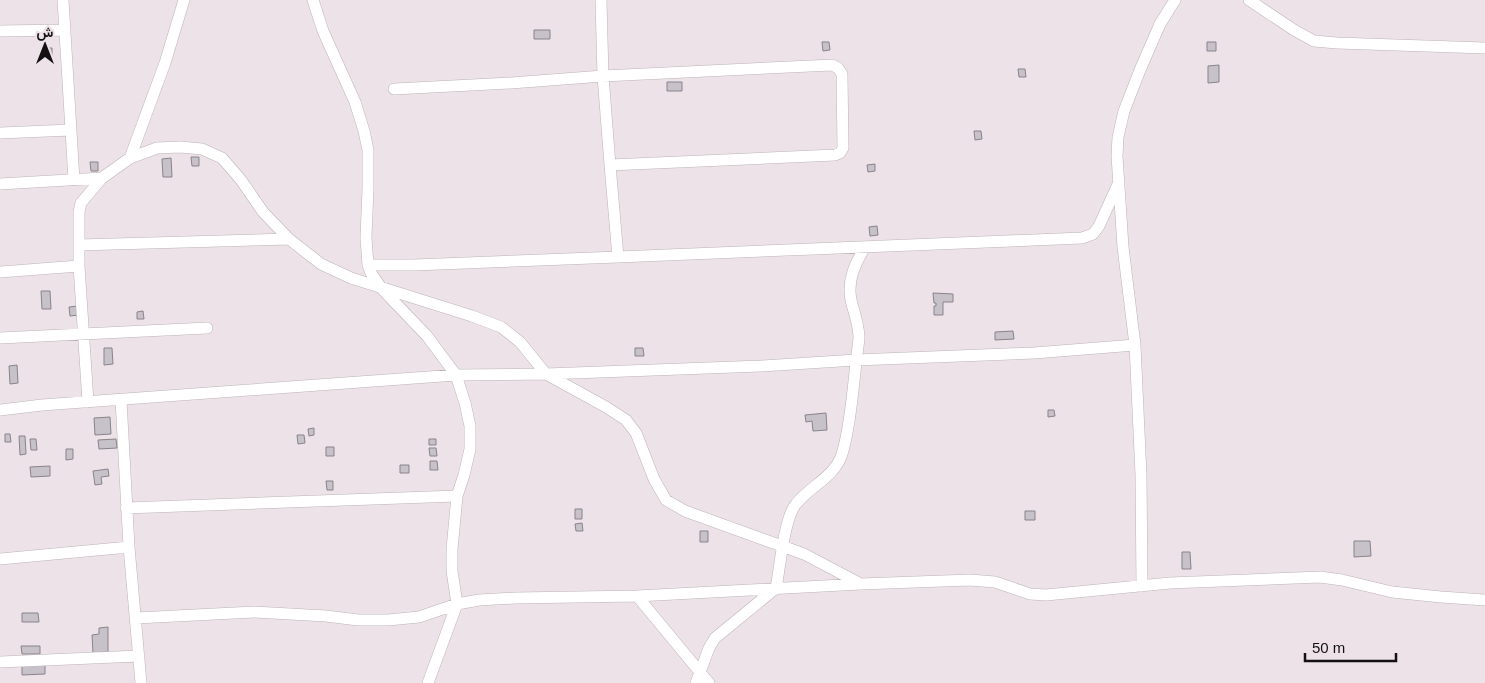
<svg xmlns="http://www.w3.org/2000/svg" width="1485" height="683" font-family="Helvetica,Vazirmatn,sans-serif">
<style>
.building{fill:#c7c1c9;stroke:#89838a}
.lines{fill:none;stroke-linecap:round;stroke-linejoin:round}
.minor-casing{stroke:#bcb3b8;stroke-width:12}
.minor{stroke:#fff;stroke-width:11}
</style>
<rect width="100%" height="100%" fill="#ece2e7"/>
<path class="building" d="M 534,30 L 550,30 L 550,39 L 534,39 Z
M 822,42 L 829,42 L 830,50 L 823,51 Z
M 1207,42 L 1216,42 L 1216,51 L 1207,51 Z
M 48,48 L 52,48 L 52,60 L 48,60 Z
M 1219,65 L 1219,82 L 1208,83 L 1208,66 Z
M 1018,69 L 1025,69 L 1026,77 L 1019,77 Z
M 667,82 L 682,82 L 682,91 L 667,91 Z
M 974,131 L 981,131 L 982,139 L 975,140 Z
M 191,157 L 199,157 L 199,166 L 192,166 Z
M 171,158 L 172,177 L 163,177 L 162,159 Z
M 90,162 L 98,162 L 98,171 L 91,171 Z
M 875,164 L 875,171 L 868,172 L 867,165 Z
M 877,226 L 878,235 L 870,236 L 869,227 Z
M 41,291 L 50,291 L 51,309 L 42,309 Z
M 933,293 L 953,294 L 953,302 L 943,302 L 943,315 L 934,315 L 934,306 L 936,306 L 936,303 L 934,303 Z
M 78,306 L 79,315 L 70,316 L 69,307 Z
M 143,311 L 144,319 L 137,319 L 137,312 Z
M 1013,331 L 1014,339 L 995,340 L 995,332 Z
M 104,348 L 112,348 L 113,364 L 104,365 Z
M 635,348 L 643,348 L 644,356 L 635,356 Z
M 17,365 L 18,383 L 10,384 L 9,366 Z
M 1048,410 L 1054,410 L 1055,416 L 1048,417 Z
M 826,413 L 827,430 L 813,431 L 812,421 L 806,422 L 805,415 Z
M 110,417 L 111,434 L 95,435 L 94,418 Z
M 314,428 L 314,435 L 309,436 L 308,429 Z
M 5,434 L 10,434 L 11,442 L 5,442 Z
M 297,435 L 304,435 L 305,443 L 298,444 Z
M 19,436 L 25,436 L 26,454 L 20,455 Z
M 30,439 L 36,439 L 37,450 L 31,450 Z
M 116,439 L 117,448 L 99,449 L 98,440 Z
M 429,439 L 436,439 L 436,445 L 429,445 Z
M 326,447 L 334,447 L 334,456 L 326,456 Z
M 429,448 L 436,448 L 437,456 L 430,456 Z
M 66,449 L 73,449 L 73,459 L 66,460 Z
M 430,461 L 437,461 L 438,470 L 430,470 Z
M 400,465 L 409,465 L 409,473 L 400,473 Z
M 50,466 L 50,476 L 31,477 L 30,467 Z
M 108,469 L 109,476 L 101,477 L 102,484 L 95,485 L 93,471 Z
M 326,481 L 333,481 L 333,490 L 327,490 Z
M 575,509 L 582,509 L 582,519 L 575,519 Z
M 1025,511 L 1035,511 L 1035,520 L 1025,520 Z
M 582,523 L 583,531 L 576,531 L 575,524 Z
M 700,531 L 708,531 L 708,542 L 700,542 Z
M 1354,541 L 1370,541 L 1371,556 L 1354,557 Z
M 1182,552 L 1190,552 L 1191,569 L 1182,569 Z
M 22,613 L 38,613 L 39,622 L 22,622 Z
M 108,627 L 108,652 L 93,653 L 92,635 L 99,634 L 99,628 Z
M 21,646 L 40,646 L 40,654 L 22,654 Z
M 22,665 L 45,665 L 45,674 L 22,675 Z"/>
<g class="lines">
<defs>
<path id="minor" d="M 63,0 L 74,180
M 313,0 L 323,31 L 355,102 L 364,131 L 368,150 L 368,188 L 366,238 L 368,265 L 371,273 L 382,289 L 427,336 L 456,375 L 465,403 L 470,426 L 470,449 L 464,475 L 457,496 L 452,549 L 452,571 L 457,604 L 428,683
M 601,0 L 603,76 L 610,165
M 1249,0 L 1294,30 L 1314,41 L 1337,43 L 1485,48
M 0,31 L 64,30
M 394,89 L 511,83 L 603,76 L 832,65 L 838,68 L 842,74 L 843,148 L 840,153 L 835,155 L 610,165 L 618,257
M 0,133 L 71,130
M 130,158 L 165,63 L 184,0
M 0,184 L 102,178
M 79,245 L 289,239
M 368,265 L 414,265 L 618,257 L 1082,238 L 1093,234 L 1099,226 L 1119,182
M 79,266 L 88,402
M 0,272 L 79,266 L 79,212 L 81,203 L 102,178 L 130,158 L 157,148 L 180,147 L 202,149 L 222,158 L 241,180 L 263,212 L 289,239 L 321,264 L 351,278 L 472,316 L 501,327 L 520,342 L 546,374 L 606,407 L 626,420 L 636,433 L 654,479 L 666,500 L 685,511 L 804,554 L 859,583
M 0,338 L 207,328
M 121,400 L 129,547 L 141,683
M 0,410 L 42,405 L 456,375 L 546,374 L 761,366 L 856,360 L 1034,353 L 1135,345
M 126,508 L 457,496
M 0,559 L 129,547
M 1142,586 L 1141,475 L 1135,345 L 1123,247 L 1117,156 L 1118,137 L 1124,111 L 1140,70 L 1160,24 L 1175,0
M 637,596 L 709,683
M 136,618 L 254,612 L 326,616 L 358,620 L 388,620 L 419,617 L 457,604 L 479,600 L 516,598 L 637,596 L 861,584 L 970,580 L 995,582 L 1030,594 L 1046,595 L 1170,583 L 1320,577 L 1342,580 L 1392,592 L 1441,597 L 1485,600
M 0,662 L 139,656
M 696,683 L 709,648 L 715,638 L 776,588 C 780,568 784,518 796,504 C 810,486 835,477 842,454 C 850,428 852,398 855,372 C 856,360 858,349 859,338 C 859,325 854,313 851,300 C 847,280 855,264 865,247"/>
</defs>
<use href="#minor" class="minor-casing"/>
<use href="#minor" class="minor"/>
</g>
<g transform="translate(45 45)" stroke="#ece2e7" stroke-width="4" paint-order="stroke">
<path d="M0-4L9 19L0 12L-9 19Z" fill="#151113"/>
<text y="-8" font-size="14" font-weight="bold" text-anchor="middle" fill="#151113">ش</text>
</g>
<path d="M1305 653v8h91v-8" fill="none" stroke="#151113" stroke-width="2.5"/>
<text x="1312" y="653" font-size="15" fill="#151113" stroke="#ece2e7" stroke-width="4" paint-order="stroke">50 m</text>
</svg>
